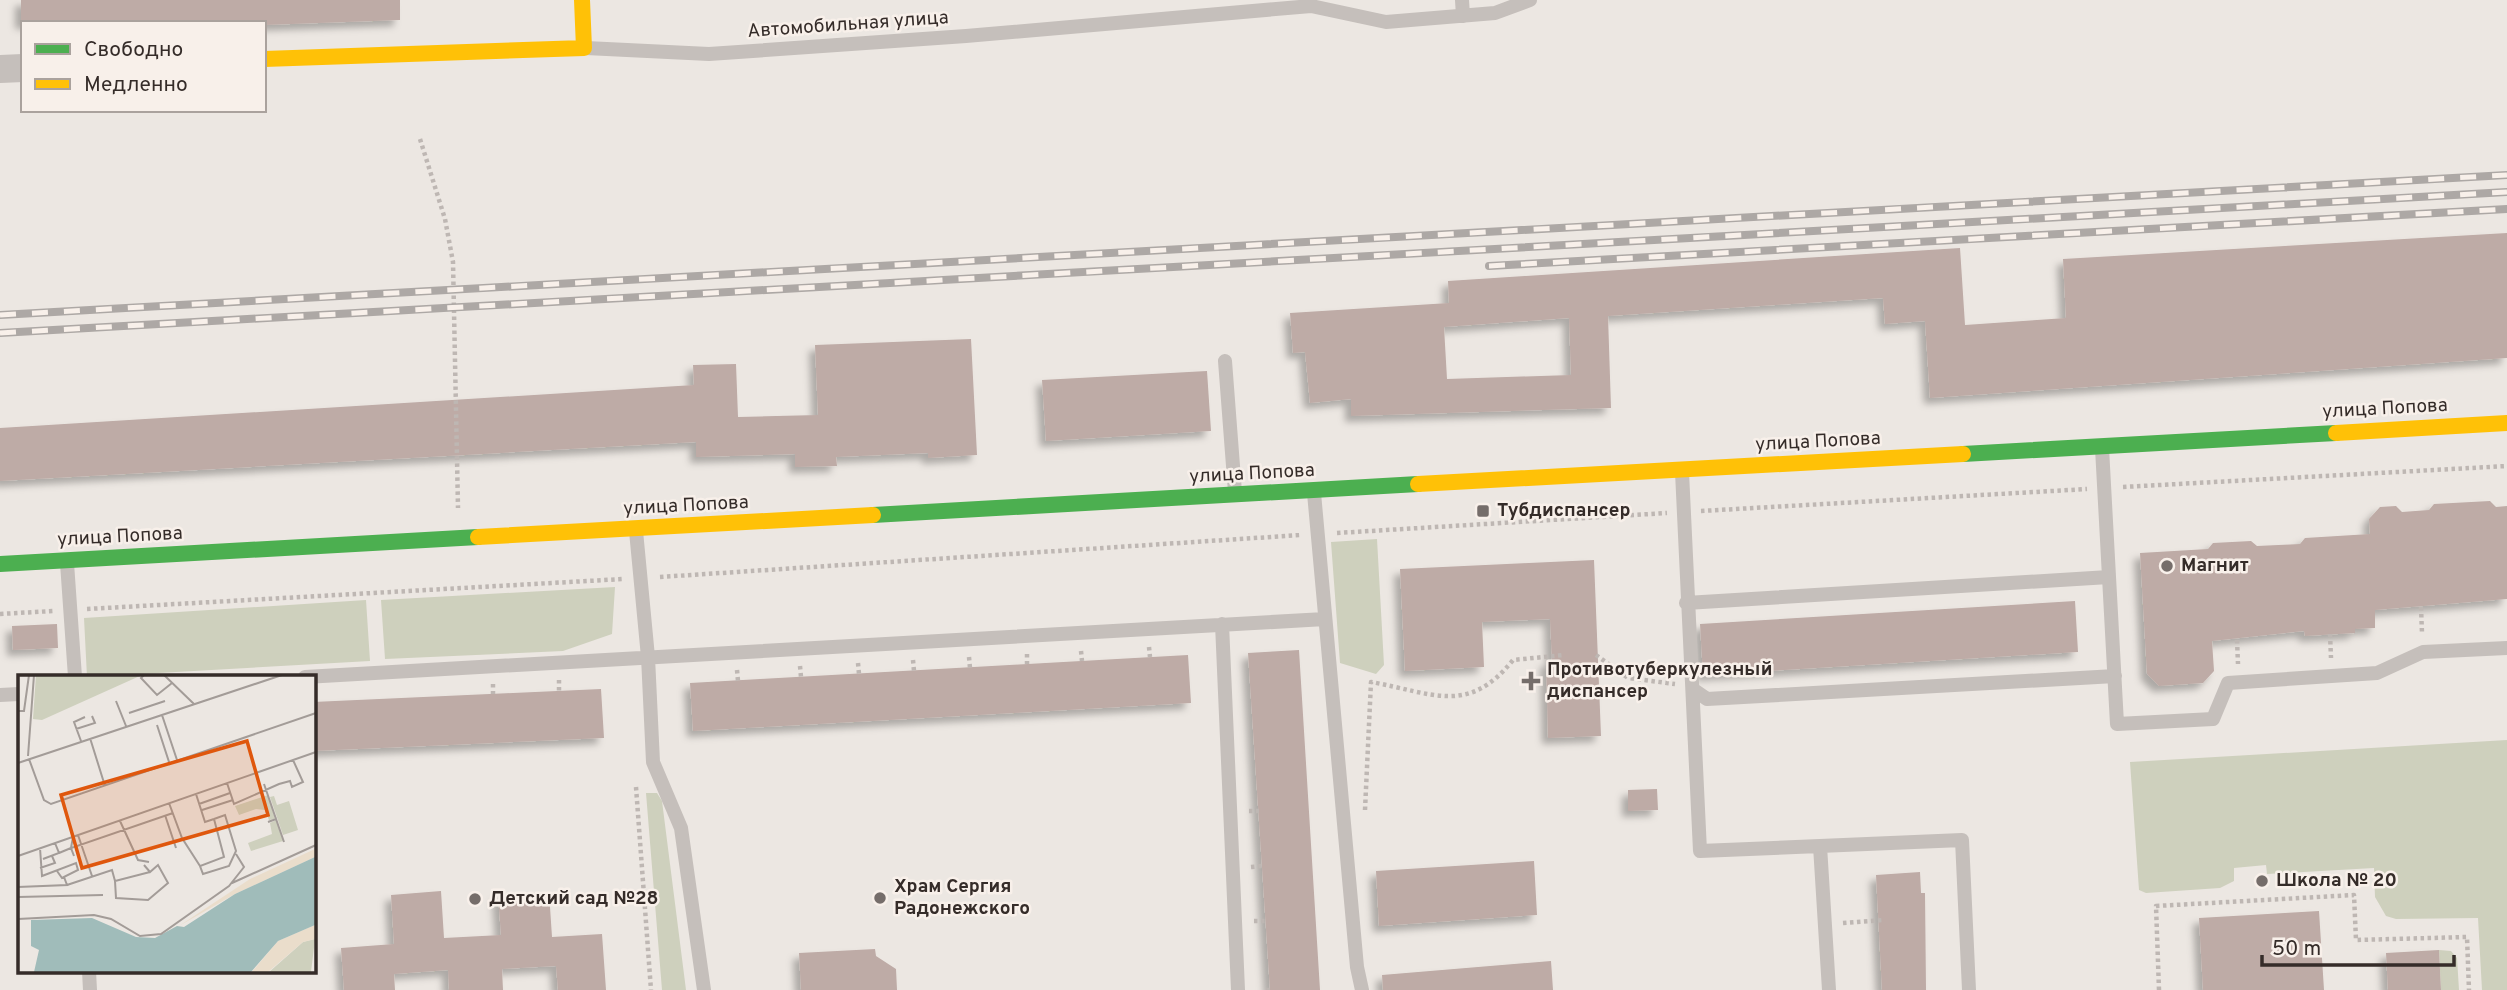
<svg xmlns="http://www.w3.org/2000/svg" width="2507" height="990" font-family="Overpass,sans-serif">
<style>
.green{fill:#ced0bd}
.building{fill:#beaba6;fill-rule:evenodd;filter:url(#shadow)}
.lines{fill:none;stroke-linecap:round;stroke-linejoin:round}
.path{stroke:#beb7b3;stroke-width:4.5;stroke-dasharray:3.5 3.5;stroke-linecap:butt}
.lane{stroke:#c5bfbb;stroke-width:14}
.street{stroke:#c5bfbb;stroke-width:28}
.fast{stroke:#4caf50;stroke-width:16}
.slow{stroke:#ffc107;stroke-width:16}
.rail-casing{stroke:#ada8a5;stroke-width:8}
.rail{stroke:#f8f0ea;stroke-width:5;stroke-dasharray:16;stroke-linecap:butt}
.poi-dot{fill:#756d6a;stroke:#f8f0ea;stroke-width:2.5}
.labels{text-anchor:middle;dominant-baseline:central;stroke-width:5;stroke-linejoin:round;paint-order:stroke}
.street-label{font-size:19px;fill:#352c29;stroke:#f8f0ea}
.poi-label{font-size:19px;font-weight:bold;fill:#352c29;stroke:#f8f0ea;text-anchor:start}
.inset-road{fill:none;stroke:#a39c98;stroke-width:2}
.view{fill:#df570d;fill-opacity:0.15;stroke:#df570d;stroke-width:3.5}
.inset-edge{fill:none;stroke:#352c29;stroke-width:3.5}
</style>
<defs>
<filter id="shadow"><feDropShadow dx="-6" dy="6" stdDeviation="3.5" flood-color="#0004"/></filter>
</defs>
<rect width="100%" height="100%" fill="#ece7e2"/>
<path class="green" d="M 1377,539 L 1384,665 L 1376,674 L 1340,663 L 1331,542 Z
M 615,587 L 612,634 L 563,651 L 385,659 L 381,600 Z
M 366,600 L 370,661 L 87,677 L 84,618 Z
M 2507,740 L 2507,990 L 2482,990 L 2478,918 L 2396,919 L 2386,916 L 2375,897 L 2374,868 L 2267,874 L 2266,865 L 2234,868 L 2234,881 L 2220,888 L 2146,893 L 2139,890 L 2130,762 Z
M 646,793 L 657,793 L 662,801 L 686,990 L 662,990 Z
M 2439,950 L 2451,951 L 2457,958 L 2459,990 L 2441,990 Z"/>
<path class="building" d="M 21,0 L 400,0 L 400,20 L 264,25 L 21,23 Z
M 2507,233 L 2507,358 L 1930,398 L 1925,321 L 1885,324 L 1883,298 L 1608,316 L 1611,408 L 1351,416 L 1351,399 L 1310,403 L 1305,352 L 1293,353 L 1290,313 L 1449,303 L 1448,281 L 1960,248 L 1965,325 L 2066,318 L 2063,259 ZM 1569,318 L 1571,375 L 1447,379 L 1444,327 Z
M 971,339 L 977,455 L 928,458 L 928,453 L 836,457 L 837,466 L 795,467 L 795,454 L 696,457 L 696,442 L 0,481 L 0,428 L 694,385 L 693,365 L 736,364 L 738,417 L 818,415 L 815,345 Z
M 1207,371 L 1211,431 L 1046,441 L 1042,380 Z
M 2490,501 L 2496,507 L 2507,506 L 2507,599 L 2375,610 L 2375,628 L 2355,629 L 2355,633 L 2305,636 L 2304,631 L 2212,641 L 2214,671 L 2203,683 L 2159,686 L 2147,674 L 2140,553 L 2208,549 L 2213,543 L 2251,541 L 2257,546 L 2300,544 L 2305,538 L 2370,534 L 2369,519 L 2380,507 L 2396,506 L 2402,512 L 2429,510 L 2434,504 Z
M 1594,560 L 1601,736 L 1548,738 L 1546,661 L 1552,661 L 1550,619 L 1482,622 L 1484,667 L 1405,671 L 1400,569 Z
M 2075,601 L 2078,652 L 1703,675 L 1700,624 Z
M 57,624 L 58,648 L 13,650 L 12,626 Z
M 1299,650 L 1320,990 L 1270,990 L 1248,653 Z
M 1188,655 L 1191,703 L 693,731 L 690,683 Z
M 601,689 L 604,738 L 313,751 L 313,702 Z
M 1657,789 L 1658,810 L 1628,811 L 1628,790 Z
M 1534,861 L 1537,915 L 1379,926 L 1376,871 Z
M 1920,872 L 1921,893 L 1925,893 L 1926,990 L 1882,990 L 1876,875 Z
M 441,891 L 444,938 L 501,935 L 498,895 L 549,892 L 552,937 L 602,934 L 606,990 L 558,990 L 556,966 L 502,969 L 503,990 L 449,990 L 448,970 L 394,974 L 395,990 L 344,990 L 341,948 L 394,944 L 391,895 Z
M 2319,911 L 2324,990 L 2203,990 L 2199,918 Z
M 875,949 L 876,956 L 896,969 L 897,990 L 801,990 L 799,953 Z
M 2439,950 L 2441,990 L 2388,990 L 2386,953 Z
M 1551,961 L 1553,990 L 1383,990 L 1382,975 Z"/>
<g class="lines">
<path class="path" d="M 420,139 L 445,219 L 453,262 L 458,508
M 2123,487 L 2507,466
M 1701,511 L 2087,489
M 1337,533 L 1667,513
M 660,577 L 1301,535
M 2421,607 L 2422,633
M 87,609 L 623,579
M 0,614 L 53,611
M 2330,634 L 2331,658
M 2237,640 L 2238,664
M 1149,647 L 1150,657
M 1081,651 L 1082,661
M 1027,654 L 1027,664
M 1596,655 L 1628,678 L 1675,684
M 969,657 L 970,668
M 913,660 L 914,671
M 858,663 L 859,674
M 800,666 L 801,677
M 737,670 L 738,681
M 559,680 L 559,691
M 493,684 L 493,694
M 636,787 L 651,990
M 1365,810 L 1371,682 C 1433,693 1468,716 1513,660 L 1564,655
M 1249,811 L 1259,811
M 1251,867 L 1262,866
M 1254,921 L 1265,921
M 1843,923 L 1883,920
M 1266,990 L 1270,990
M 2159,990 L 2156,906 L 2354,895 L 2356,940 L 2467,937 L 2469,990"/>
<path class="lane" d="M 1462,0 L 1463,16
M 586,48 L 709,54 L 966,36 L 1311,6 L 1386,22 L 1495,13 L 1530,0
M 1225,361 L 1235,492
M 2102,448 L 2117,724 L 2213,719 L 2228,683 L 2377,673 L 2423,652 L 2507,648
M 1682,472 L 1700,851 L 1962,840 L 1969,990
M 1314,493 L 1357,967 L 1362,990
M 636,531 L 648,657 L 653,762 L 681,828 L 704,990
M 67,563 L 75,677
M 1686,603 L 2109,577
M 1222,624 L 1238,990
M 305,677 L 1325,619
M 1694,690 L 1707,699 L 2115,676
M 0,695 L 19,694
M 1820,846 L 1829,990
M 89,971 L 90,990"/>
<path class="street" d="M 0,69 L 23,68"/>
<path class="fast" d="M 1963,454 L 2336,433
M 873,515 L 1418,484
M 0,564 L 478,537"/>
<path class="slow" d="M 264,59 L 584,48 L 582,0
M 2336,433 L 2507,423
M 1418,484 L 1963,454
M 478,537 L 873,515"/>
<defs>
<path id="rail" d="M 1489,266 L 2507,209
M 0,315 L 2507,175
M 0,333 L 2507,192"/>
</defs>
<use href="#rail" class="rail-casing"/>
<use href="#rail" class="rail"/>
</g>
<g class="poi-dot">
<rect x="1476" y="504" width="14" height="14" rx="3.5"/>
<circle cx="2167" cy="566" r="7"/>
<path d="M1527.5 670.5h7v7h7v7h-7v7h-7v-7h-7v-7h7z"/>
<circle cx="2262" cy="881" r="7"/>
<circle cx="880" cy="898" r="7"/>
<circle cx="475" cy="899" r="7"/>
</g>
<g class="labels">
<g class="street-label">
<text transform="translate(848 25) rotate(-4)">Автомобильная улица</text>
<text transform="translate(2385 409) rotate(-3)">улица Попова</text>
<text transform="translate(1818 442) rotate(-3)">улица Попова</text>
<text transform="translate(1252 474) rotate(-3)">улица Попова</text>
<text transform="translate(686 506) rotate(-3)">улица Попова</text>
<text transform="translate(120 537) rotate(-3)">улица Попова</text>
</g>
<g class="poi-label">
<text x="1497" y="511">Тубдиспансер</text>
<text x="2181" y="566">Магнит</text>
<text x="1547" y="670">Противотуберкулезный<tspan x="1547" dy="22">диспансер</tspan></text>
<text x="2276" y="881">Школа № 20</text>
<text x="894" y="887">Храм Сергия<tspan x="894" dy="22">Радонежского</tspan></text>
<text x="489" y="899">Детский сад №28</text>
</g>
</g>
<g transform="translate(18 675)">
<rect width="298" height="298" fill="#ece7e2"/>
<path d="M 18,0 L 124,0 L 24,45 L 15,44 ZM 250,120 L 257,144 L 251,145 L 247,135 L 238,134 L 221,140 L 217,131 ZM 256,121 L 259,130 L 271,126 L 280,155 L 265,160 L 252,122 ZM 258,145 L 265,166 L 233,176 L 230,168 L 254,159 L 252,148 ZM 297,264 L 293,297 L 250,298 L 285,267 Z" fill="#ced0bd"/>
<path d="M 297,174 L 297,182 L 217,219 L 161,251 L 232,204 ZM 297,250 L 297,264 L 285,267 L 250,297 L 233,298 L 260,266 Z" fill="#eaddcb"/>
<path d="M 297,182 L 297,250 L 260,266 L 233,297 L 16,297 L 21,275 L 13,271 L 13,245 L 74,243 L 118,262 L 137,263 L 159,251 L 166,252 L 217,219 Z" fill="#a0bcba"/>
<path class="inset-road" d="M 126,0 L 123,3 L 139,20 L 154,8M 146,0 L 176,29M 98,26 L 108,51M 0,36 L 6,36 L 11,0M 111,38 L 147,26M 144,40 L 159,85M 139,50 L 152,90M 58,54 L 77,48 L 74,41M 72,63 L 87,111M 63,66 L 56,47 L 67,42M 10,81 L 16,0M 11,84 L 26,125 L 33,129 L 298,38M 0,88 L 264,0M 209,108 L 216,129 L 261,109 L 272,106 L 274,112 L 285,107 L 275,85M 246,109 L 258,144M 178,119 L 187,147 L 196,144 L 207,140 L 218,176 L 211,191 L 185,199 L 182,191 L 206,182 L 196,144M 151,128 L 164,163 L 182,191M 181,129 L 212,118M 184,135 L 215,125M 147,140 L 158,173M 102,146 L 120,185 L 131,187M 250,147 L 258,144 L 266,167M 60,160 L 74,201M 22,173 L 24,201 L 58,188 L 60,195 L 44,203 L 39,196M 41,178 L 53,173 L 55,162M 0,181 L 298,77M 56,181 L 53,173 L 155,138M 25,184 L 41,178 L 37,168M 126,190 L 132,197 L 140,190 L 150,208 L 130,225 L 98,223 L 97,206 L 132,197M 22,193 L 37,188 L 34,181M 214,208 L 298,170M 49,210 L 94,195 L 97,206M 0,212 L 49,210 L 46,202M 0,222 L 85,220M 0,244 L 76,240 L 93,244 L 122,261 L 143,259 L 211,211 L 226,192 L 218,179"/>
<path class="view" d="M 229,66 L 250,140 L 64,193 L 43,120 Z"/>
<rect width="298" height="298" class="inset-edge"/>
</g>
<rect x="21" y="21" width="245" height="91" fill="#f8f0ea" stroke="#aaa29d" stroke-width="2"/>
<rect x="35" y="44" width="35" height="10" fill="#4caf50" stroke="#aaa29d" stroke-width="2"/>
<text x="84" y="56" font-size="21" fill="#352c29">Свободно</text>
<rect x="35" y="79" width="35" height="10" fill="#ffc107" stroke="#aaa29d" stroke-width="2"/>
<text x="84" y="91" font-size="21" fill="#352c29">Медленно</text>
<path d="M2262 955v10h192v-10" fill="none" stroke="#352c29" stroke-width="3.5"/>
<text x="2272" y="955" font-size="21" fill="#352c29" stroke="#f8f0ea" stroke-width="5" paint-order="stroke">50 m</text>
</svg>
